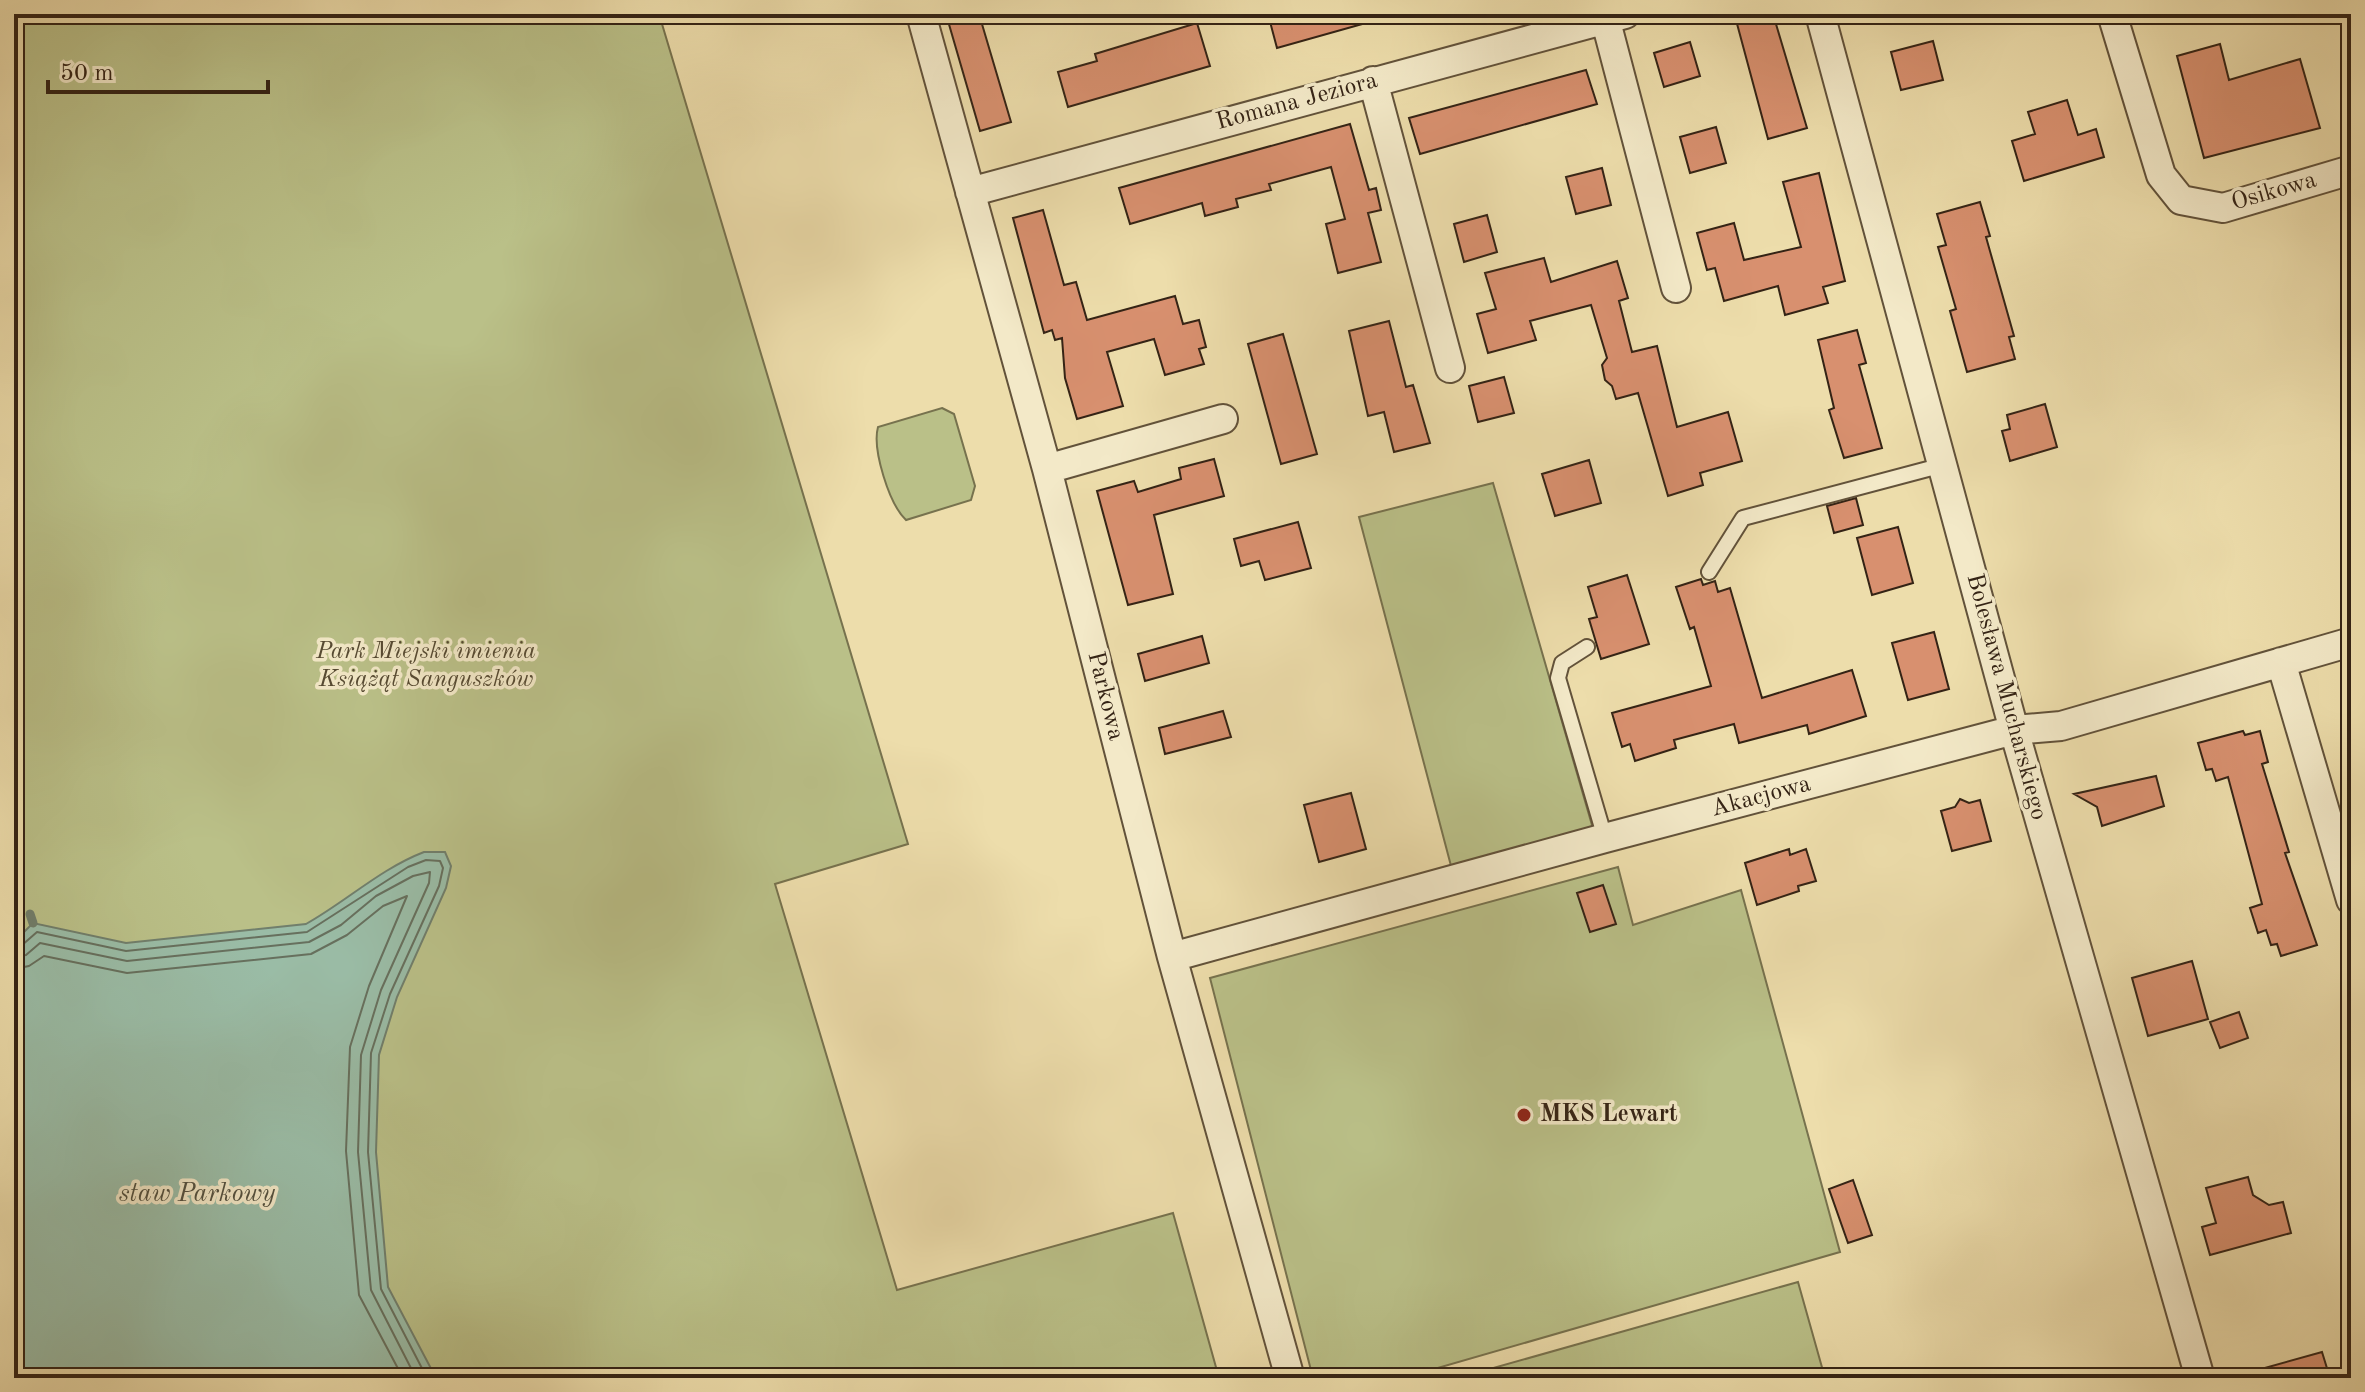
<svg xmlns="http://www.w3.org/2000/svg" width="2365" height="1392" font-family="'Old Standard TT',serif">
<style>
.green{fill:#bac088;stroke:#77724e;stroke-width:2}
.water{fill:#9abca6;stroke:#717f6c;stroke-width:2}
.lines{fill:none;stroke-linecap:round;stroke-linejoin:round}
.shore{stroke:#67705e;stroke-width:2}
.stream{stroke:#717f6c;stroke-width:9}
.building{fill:#d8906f;stroke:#342315;stroke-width:2}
.service-casing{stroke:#62523a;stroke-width:18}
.minor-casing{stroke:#62523a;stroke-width:32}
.service{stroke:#f3e9c8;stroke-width:14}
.minor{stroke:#f3e9c8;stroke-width:28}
.poi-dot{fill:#8f2418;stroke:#f3e9c8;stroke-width:3}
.labels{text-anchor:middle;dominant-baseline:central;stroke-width:7;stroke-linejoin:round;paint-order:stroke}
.street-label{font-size:24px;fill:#342315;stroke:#f3e9c8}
.park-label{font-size:24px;font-style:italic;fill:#564a32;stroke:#f3e9c8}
.poi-label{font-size:24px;font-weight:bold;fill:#342315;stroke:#f3e9c8;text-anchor:start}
.water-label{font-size:26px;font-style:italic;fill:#535140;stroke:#f3e9c8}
</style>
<rect width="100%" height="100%" fill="#edddab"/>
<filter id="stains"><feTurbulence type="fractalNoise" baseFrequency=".0025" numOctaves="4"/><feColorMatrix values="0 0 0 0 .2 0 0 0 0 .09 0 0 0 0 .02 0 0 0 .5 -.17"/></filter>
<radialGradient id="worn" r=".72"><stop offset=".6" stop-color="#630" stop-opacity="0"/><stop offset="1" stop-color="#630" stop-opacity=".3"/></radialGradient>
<path class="green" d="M 14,14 L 659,14 L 908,844 L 775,884 L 897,1290 L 1173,1213 L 1219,1378 L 14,1378 Z
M 942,408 L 954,414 L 975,486 L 971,500 L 906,520 C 889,504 872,449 878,427 Z
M 1493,483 L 1596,839 L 1455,881 L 1359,517 Z
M 1618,867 L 1633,925 L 1741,890 L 1840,1252 L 1403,1378 L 1313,1378 L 1210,978 Z
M 1798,1282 L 1825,1378 L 1458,1378 Z"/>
<path class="water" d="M 424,852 L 445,852 L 451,866 L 446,888 L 397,997 L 379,1055 L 376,1152 L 388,1287 L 436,1378 L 14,1378 L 14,942 L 33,923 L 126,943 L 306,924 C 347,901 380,869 424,852 Z"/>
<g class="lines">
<path class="shore" d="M 14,947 L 21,946 L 37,932 L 126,951 L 307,932 L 408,867 L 426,860 L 440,861 L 443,868 L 439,886 L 390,994 L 371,1053 L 368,1152 L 381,1289 L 427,1378
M 14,957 L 26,955 L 40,943 L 127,961 L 309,942 L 341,925 L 376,896 L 413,876 L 430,872 L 429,883 L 381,990 L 361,1055 L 358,1152 L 371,1290 L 416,1378
M 14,969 L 29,966 L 44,956 L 127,973 L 311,954 L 347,935 L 383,906 L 407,896 L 369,986 L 350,1047 L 346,1151 L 359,1295 L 403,1378"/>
<path class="stream" d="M 30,914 L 33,923"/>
</g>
<path class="building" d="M 946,14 L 979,14 L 1011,122 L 980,131 Z
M 1268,14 L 1372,14 L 1373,21 L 1277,48 Z
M 1759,14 L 1773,14 L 1807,128 L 1768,139 L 1736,20 Z
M 1197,23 L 1210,66 L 1068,107 L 1058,72 L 1097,61 L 1095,54 Z
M 1933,41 L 1943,80 L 1901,90 L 1891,52 Z
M 1690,42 L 1700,76 L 1664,87 L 1654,53 Z
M 2220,44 L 2229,80 L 2300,59 L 2320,128 L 2204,158 L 2177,56 Z
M 1586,70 L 1597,104 L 1420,154 L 1409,118 Z
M 2067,100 L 2078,135 L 2096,129 L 2104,157 L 2024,181 L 2012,141 L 2035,134 L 2028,112 Z
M 1350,124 L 1369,190 L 1376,188 L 1381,210 L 1368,213 L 1381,262 L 1338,273 L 1326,224 L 1345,219 L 1331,167 L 1269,184 L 1271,190 L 1236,199 L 1238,207 L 1205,216 L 1202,203 L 1130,224 L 1119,188 Z
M 1716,127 L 1726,163 L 1690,173 L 1680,137 Z
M 1602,168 L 1611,205 L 1576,214 L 1566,177 Z
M 1819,173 L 1845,281 L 1823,287 L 1828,303 L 1785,315 L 1778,286 L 1724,301 L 1715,268 L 1707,270 L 1697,233 L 1734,223 L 1744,260 L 1801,247 L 1783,182 Z
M 1980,202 L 1990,236 L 1986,237 L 2014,336 L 2009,337 L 2015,359 L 1967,372 L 1950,311 L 1956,309 L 1938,247 L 1946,245 L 1937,214 Z
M 1043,210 L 1064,285 L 1076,282 L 1087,320 L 1175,296 L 1183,324 L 1199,320 L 1206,347 L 1199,349 L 1204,364 L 1165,375 L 1154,339 L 1107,352 L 1123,406 L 1077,419 L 1065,378 L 1062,338 L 1055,340 L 1052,330 L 1044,333 L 1013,218 Z
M 1487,215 L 1497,252 L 1464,262 L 1454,224 Z
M 1544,258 L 1551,282 L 1617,261 L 1628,298 L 1619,301 L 1632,352 L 1657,346 L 1677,427 L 1728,412 L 1742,461 L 1700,473 L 1703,485 L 1668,496 L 1638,393 L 1616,399 L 1612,386 L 1605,380 L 1602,365 L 1607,358 L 1591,305 L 1530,321 L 1536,340 L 1488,353 L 1477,314 L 1496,309 L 1485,273 Z
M 1389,321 L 1406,387 L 1413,385 L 1430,443 L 1394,452 L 1384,412 L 1368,416 L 1349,331 Z
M 1857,330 L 1866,363 L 1859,365 L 1882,448 L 1844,458 L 1829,410 L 1834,408 L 1818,340 Z
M 1283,334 L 1317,454 L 1281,464 L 1248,344 Z
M 1504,377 L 1514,413 L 1478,422 L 1469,386 Z
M 2045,404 L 2057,447 L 2010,461 L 2002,431 L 2010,429 L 2007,415 Z
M 1214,459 L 1224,496 L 1154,515 L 1173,594 L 1128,605 L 1097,491 L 1134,481 L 1138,492 L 1181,479 L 1179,468 Z
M 1589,460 L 1601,503 L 1555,516 L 1542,474 Z
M 1856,498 L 1863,525 L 1834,533 L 1827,506 Z
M 1298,522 L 1311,568 L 1265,580 L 1259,561 L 1241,566 L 1234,539 Z
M 1898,527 L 1913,583 L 1872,595 L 1857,538 Z
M 1627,575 L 1649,644 L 1601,659 L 1589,619 L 1597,617 L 1588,587 Z
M 1701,579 L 1703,585 L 1715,581 L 1718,592 L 1730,588 L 1762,698 L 1852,670 L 1866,716 L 1809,734 L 1807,725 L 1739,743 L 1734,724 L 1674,740 L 1676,748 L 1635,761 L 1630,744 L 1622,747 L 1612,713 L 1711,686 L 1694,627 L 1690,629 L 1676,587 Z
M 1934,632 L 1949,689 L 1908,700 L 1892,643 Z
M 1202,636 L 1209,663 L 1145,681 L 1138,654 Z
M 1223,711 L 1231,737 L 1165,754 L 1159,728 Z
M 2243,731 L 2245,735 L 2260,731 L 2268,762 L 2262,764 L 2289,852 L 2285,853 L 2317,945 L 2281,956 L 2277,944 L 2271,945 L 2266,930 L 2258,933 L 2250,908 L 2262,904 L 2228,777 L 2216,781 L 2212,769 L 2206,770 L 2198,743 Z
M 2156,776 L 2164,806 L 2102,826 L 2097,807 L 2074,794 Z
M 1351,793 L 1366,849 L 1319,862 L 1304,805 Z
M 1960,799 L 1969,803 L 1980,800 L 1991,841 L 1952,851 L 1941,811 L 1955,807 Z
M 1789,849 L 1790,855 L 1806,849 L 1816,881 L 1798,886 L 1799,891 L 1757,905 L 1745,863 Z
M 1603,885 L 1616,924 L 1590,932 L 1577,893 Z
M 2192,961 L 2208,1019 L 2148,1036 L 2132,978 Z
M 2239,1012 L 2248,1038 L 2220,1048 L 2210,1022 Z
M 2248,1177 L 2253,1195 L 2269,1205 L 2283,1202 L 2291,1233 L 2210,1255 L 2202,1227 L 2216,1223 L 2206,1188 Z
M 1853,1180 L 1872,1235 L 1848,1243 L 1829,1189 Z
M 2322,1352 L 2330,1378 L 2255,1378 L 2254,1371 Z"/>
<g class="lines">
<defs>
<path id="service" d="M 1709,572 L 1743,518 L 1943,465
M 1587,647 L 1562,663 L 1558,678 L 1605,838"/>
<path id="minor" d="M 921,14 L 1047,469 L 1172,957 L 1290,1378
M 1604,14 L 1676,288
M 1820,14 L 2014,730 L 2200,1378
M 2112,14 L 2161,175 L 2181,200 L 2223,208 L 2351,170
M 1373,81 L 1450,368
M 970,192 L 1625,14
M 1047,469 L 1223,419
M 2281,662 L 2351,900
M 1172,957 L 1605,838 L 2014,730 L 2061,726 L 2351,642"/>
</defs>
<use href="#service" class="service-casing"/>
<use href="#minor" class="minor-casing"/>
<use href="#service" class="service"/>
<use href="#minor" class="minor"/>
</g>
<circle class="poi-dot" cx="1524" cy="1115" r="8"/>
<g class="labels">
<g class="street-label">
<text transform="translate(1297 102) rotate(-15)">Romana Jeziora</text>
<text transform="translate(2274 192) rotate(-16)">Osikowa</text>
<text transform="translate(1105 696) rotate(76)">Parkowa</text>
<text transform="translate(2006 697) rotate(75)">Bolesława Mucharskiego</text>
<text transform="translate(1761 797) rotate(-15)">Akacjowa</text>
</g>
<g class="park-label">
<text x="426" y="652">Park Miejski imienia<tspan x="426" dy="28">Książąt Sanguszków</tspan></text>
</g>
<g class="poi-label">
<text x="1540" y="1115">MKS Lewart</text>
</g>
<g class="water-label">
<text x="197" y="1194">staw Parkowy</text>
</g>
</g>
<rect width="2365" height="1392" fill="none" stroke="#edddab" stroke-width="48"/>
<rect x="16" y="16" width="2333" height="1360" fill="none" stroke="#342315" stroke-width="4"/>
<rect x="24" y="24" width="2317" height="1344" fill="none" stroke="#342315" stroke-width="2"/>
<path d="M48 80v12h220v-12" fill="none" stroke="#342315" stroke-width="4"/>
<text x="60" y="80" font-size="24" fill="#342315" stroke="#f3e9c8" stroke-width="6" paint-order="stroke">50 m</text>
<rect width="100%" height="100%" filter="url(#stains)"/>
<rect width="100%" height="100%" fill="url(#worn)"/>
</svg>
